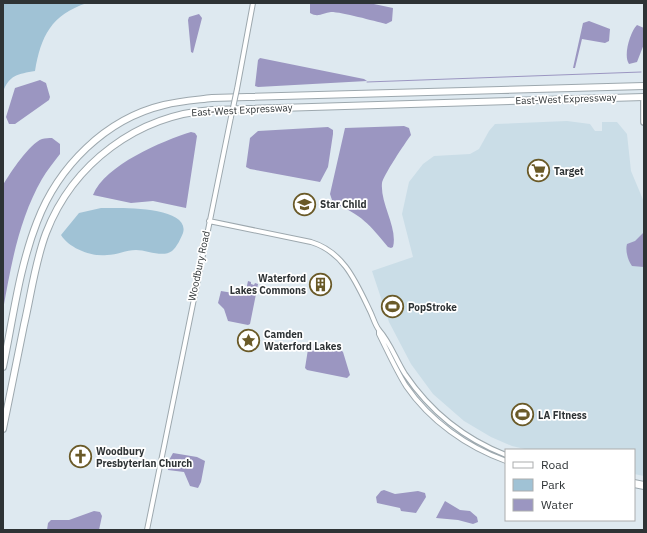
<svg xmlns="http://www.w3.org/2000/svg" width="647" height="533" font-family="'IBM Plex Sans',sans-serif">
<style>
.built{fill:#cadde7}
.green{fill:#a0c2d5}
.water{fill:#9b96c1}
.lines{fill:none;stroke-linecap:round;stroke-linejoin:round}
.stream{stroke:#9b96c1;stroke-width:1}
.minor-casing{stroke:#9da8ae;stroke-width:6}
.major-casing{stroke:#9da8ae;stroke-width:8}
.highway-casing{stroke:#9da8ae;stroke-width:8}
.minor{stroke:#fff;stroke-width:4}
.major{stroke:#fff;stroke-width:5.5}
.highway{stroke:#fff;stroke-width:6}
.minor-bridge-casing{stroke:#9da8ae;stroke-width:6;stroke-linecap:butt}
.minor-bridge{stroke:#fff;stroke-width:4}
.labels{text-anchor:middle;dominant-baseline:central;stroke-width:3.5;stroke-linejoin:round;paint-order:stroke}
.street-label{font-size:10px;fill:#2e3335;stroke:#fff}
.poi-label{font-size:10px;font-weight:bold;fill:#2e3335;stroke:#fff;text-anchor:start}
</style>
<rect width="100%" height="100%" fill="#dee9f0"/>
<path class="built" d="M 567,121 L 590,124 L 595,131 L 602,131 L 602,122 L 617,122 L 627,134 L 631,171 L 644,202 L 644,476 L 634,474 L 634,450 L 529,450 L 512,446 L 491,437 L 464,421 L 433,394 L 411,364 L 389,322 L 372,271 L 413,257 L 402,214 L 409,182 L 423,164 L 434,156 L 470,154 L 479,149 L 489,131 L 495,124 Z"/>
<path class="green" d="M 3,3 L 87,3 C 51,15 41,36 35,71 C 18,74 9,75 3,92 Z
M 101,208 C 115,208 191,205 183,233 C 181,238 177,247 172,251 C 163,258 147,250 136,250 C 126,250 117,255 107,255 C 91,257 69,248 61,235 L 79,213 Z"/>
<path class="water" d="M 310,3 L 369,3 L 393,8 L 392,21 L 386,24 C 374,21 342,12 331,12 C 323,13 318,18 310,13 Z
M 199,14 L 202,18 L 193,53 L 191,52 L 188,20 L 189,17 Z
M 589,21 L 610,29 L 609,41 L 605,43 L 582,39 L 575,68 L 573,68 L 583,23 Z
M 637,25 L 644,28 L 644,44 L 637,62 L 629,64 C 623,56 630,32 637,25 Z
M 260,58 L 364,79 L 367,81 L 258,87 L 255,86 L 258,60 Z
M 40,80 L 46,83 L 50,97 L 49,100 L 15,124 L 9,124 L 6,117 L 15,88 Z
M 404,126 L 409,128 L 411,135 C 405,143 383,176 382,183 C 380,204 398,228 393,247 L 391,248 L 388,247 C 370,225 361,214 333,203 L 330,194 L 345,128 Z
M 328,127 L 333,130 L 333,134 L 328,167 L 320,182 L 250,169 L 246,167 L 250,138 L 258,131 Z
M 191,132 L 195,133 L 197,136 L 186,208 L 153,201 L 131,203 L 93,195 C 105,165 162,141 191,132 Z
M 52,138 L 60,144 L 60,154 C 54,162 47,170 42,179 C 19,219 11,265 3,310 L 3,185 C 10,173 30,143 42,139 C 45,138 49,138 52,138 Z
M 644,232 L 644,267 L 632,266 C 628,261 625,250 627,244 L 635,241 Z
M 248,281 L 251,282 L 251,284 L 254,285 L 255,283 L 258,284 L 250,324 L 248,325 L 228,321 L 224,309 L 218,303 L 221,291 L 245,295 Z
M 309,343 L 340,349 L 343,352 L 350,375 L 347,378 L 307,370 L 305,368 Z
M 173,453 L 197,457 L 205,461 L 201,482 L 198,488 L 190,486 L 184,472 L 168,470 L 168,462 Z
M 384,490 L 395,494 L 418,491 L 425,493 L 426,497 L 416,513 L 401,511 L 400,508 L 377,503 L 376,497 L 381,491 Z
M 445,501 L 460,510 L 470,511 L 477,517 L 478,522 L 473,524 L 458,520 L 436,518 Z
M 94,511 L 100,512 L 102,516 L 99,530 L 47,530 L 48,523 L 51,520 L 69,520 Z"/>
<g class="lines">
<path class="stream" d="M 367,82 L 641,72"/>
<defs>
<path id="minor" d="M 237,89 L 253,3
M 209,221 L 311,242 C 344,252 356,282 370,311 C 373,317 375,325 379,330 C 390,342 396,360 405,374 C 430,411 465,439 506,455
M 379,330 L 379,334 C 388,352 396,370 406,386 C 430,421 467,447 506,461
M 634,482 L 644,484
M 634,485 L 644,487
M 147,530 L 231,117"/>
<path id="major" d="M 644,101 L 644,122"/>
<path id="highway" d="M 3,367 C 13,319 19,268 37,222 C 58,167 105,119 164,105 C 180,101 196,100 212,98 L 644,86
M 3,429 C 10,394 17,360 24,325 C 31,295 35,262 46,233 C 73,163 138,115 212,110 L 644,97"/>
</defs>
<use href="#minor" class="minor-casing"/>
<use href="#major" class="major-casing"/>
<use href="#highway" class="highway-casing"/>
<use href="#minor" class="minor"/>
<use href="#major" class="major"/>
<use href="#highway" class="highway"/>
<defs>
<path id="minor-bridge" d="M 231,117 L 237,89"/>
</defs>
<use href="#minor-bridge" class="minor-bridge-casing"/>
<use href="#minor-bridge" class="minor-bridge"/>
</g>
<defs>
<symbol id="supermarket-ring" viewBox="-11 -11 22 22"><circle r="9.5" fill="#fff" stroke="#6a5a28" stroke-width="1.5"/><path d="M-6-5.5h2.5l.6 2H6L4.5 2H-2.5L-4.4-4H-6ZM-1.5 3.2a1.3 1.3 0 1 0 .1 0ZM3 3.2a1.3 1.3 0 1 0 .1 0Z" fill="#6a5a28"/></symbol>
<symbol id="school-ring" viewBox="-11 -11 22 22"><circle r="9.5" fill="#fff" stroke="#6a5a28" stroke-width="1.5"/><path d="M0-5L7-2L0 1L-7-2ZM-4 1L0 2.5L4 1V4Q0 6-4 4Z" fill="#6a5a28"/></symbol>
<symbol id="building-ring" viewBox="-11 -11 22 22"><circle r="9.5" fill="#fff" stroke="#6a5a28" stroke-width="1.5"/><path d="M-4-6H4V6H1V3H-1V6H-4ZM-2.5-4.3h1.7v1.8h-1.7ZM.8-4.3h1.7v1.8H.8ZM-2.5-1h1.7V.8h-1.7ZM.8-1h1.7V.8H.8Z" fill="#6a5a28"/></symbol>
<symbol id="stadium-ring" viewBox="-11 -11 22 22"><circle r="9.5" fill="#fff" stroke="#6a5a28" stroke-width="1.5"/><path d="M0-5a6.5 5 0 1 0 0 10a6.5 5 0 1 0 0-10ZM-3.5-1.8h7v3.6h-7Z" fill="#6a5a28"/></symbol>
<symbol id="sight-ring" viewBox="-11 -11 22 22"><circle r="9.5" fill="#fff" stroke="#6a5a28" stroke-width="1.5"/><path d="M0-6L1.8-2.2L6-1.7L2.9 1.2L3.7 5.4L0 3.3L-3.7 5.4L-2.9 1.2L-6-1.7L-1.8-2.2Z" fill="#6a5a28"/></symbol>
<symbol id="church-ring" viewBox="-11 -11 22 22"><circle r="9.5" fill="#fff" stroke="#6a5a28" stroke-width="1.5"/><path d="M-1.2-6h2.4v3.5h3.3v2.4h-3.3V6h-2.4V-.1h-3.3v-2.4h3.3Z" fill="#6a5a28"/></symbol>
</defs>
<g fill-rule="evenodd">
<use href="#supermarket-ring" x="526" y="158" width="25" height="25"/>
<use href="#school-ring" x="292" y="192" width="25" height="25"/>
<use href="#building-ring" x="308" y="272" width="25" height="25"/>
<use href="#stadium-ring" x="380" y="294" width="25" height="25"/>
<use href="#sight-ring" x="236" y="328" width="25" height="25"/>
<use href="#stadium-ring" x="510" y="402" width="25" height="25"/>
<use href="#church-ring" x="68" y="444" width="25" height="25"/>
</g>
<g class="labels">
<g class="street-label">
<text transform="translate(566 99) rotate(-2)">East-West Expressway</text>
<text transform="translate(242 110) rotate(-3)">East-West Expressway</text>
<text transform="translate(199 266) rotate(-78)">Woodbury Road</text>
</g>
<g class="poi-label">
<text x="554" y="171">Target</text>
<text x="320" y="204">Star Child</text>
<text x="306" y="278" text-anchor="end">Waterford<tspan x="306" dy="12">Lakes Commons</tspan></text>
<text x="408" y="307">PopStroke</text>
<text x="264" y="334">Camden<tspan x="264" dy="12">Waterford Lakes</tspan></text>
<text x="538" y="415">LA Fitness</text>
<text x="96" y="451">Woodbury<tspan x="96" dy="12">Presbyterian Church</tspan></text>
</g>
</g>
<rect width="647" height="533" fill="none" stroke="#2e3335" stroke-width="8"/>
<rect x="505" y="449" width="130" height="72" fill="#ffffff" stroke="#abadae"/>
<rect x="513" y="462" width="20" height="6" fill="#ffffff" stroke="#abadae"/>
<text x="541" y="469" font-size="12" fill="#2e3335">Road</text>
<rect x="513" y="479" width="20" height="12" fill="#a0c2d5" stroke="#abadae"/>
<text x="541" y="489" font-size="12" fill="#2e3335">Park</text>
<rect x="513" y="499" width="20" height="12" fill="#9b96c1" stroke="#abadae"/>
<text x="541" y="509" font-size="12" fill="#2e3335">Water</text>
</svg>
